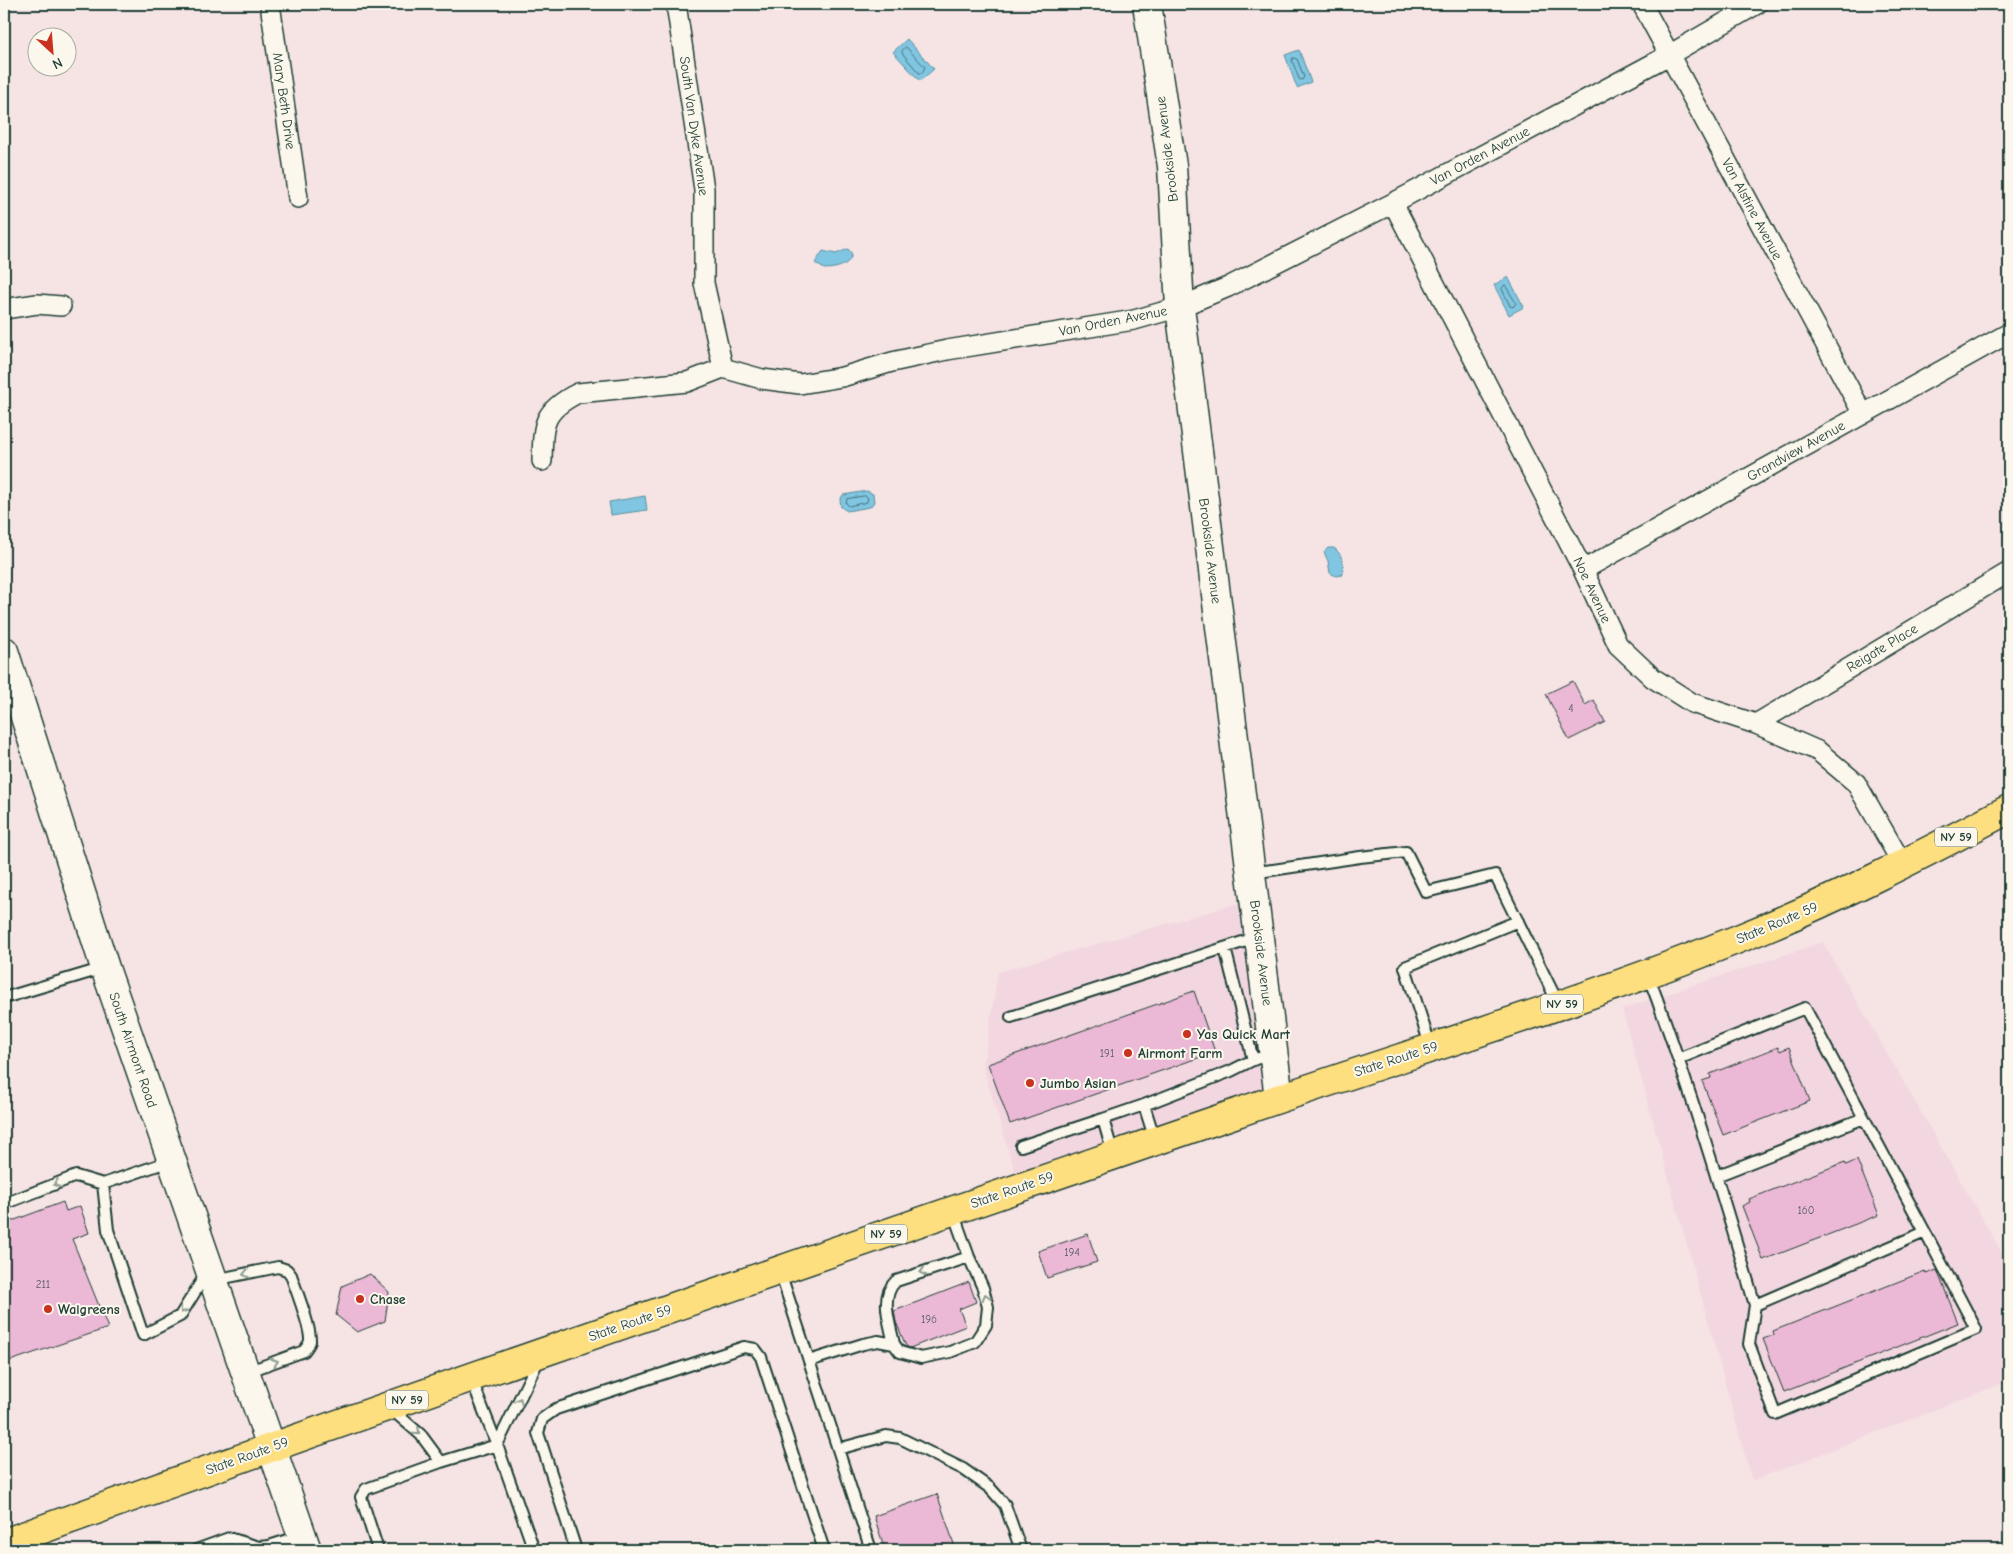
<svg xmlns="http://www.w3.org/2000/svg" width="2013" height="1554" font-family="'Comic Neue',sans-serif">
<style>
.built{fill:#f3d7e0}
.water{fill:#80c5e1;stroke:#598f9c}
.lines{fill:none;stroke-linecap:round;stroke-linejoin:round}
.shore{stroke:#467379;stroke-width:1}
.building{fill:#ebb8d6;stroke:#1f3d34}
.lane-casing{stroke:#1f3d34;stroke-width:14}
.street-casing{stroke:#1f3d34;stroke-width:22}
.secondary-casing{stroke:#1f3d34;stroke-width:31}
.primary-casing{stroke:#1f3d34;stroke-width:31}
.lane{stroke:#fbf7ec;stroke-width:10}
.street{stroke:#fbf7ec;stroke-width:19}
.secondary{stroke:#fbf7ec;stroke-width:28}
.primary{stroke:#fedf80;stroke-width:28}
.oneway{stroke:#8d9a90}
.poi-dot{fill:#c8321e;stroke:#fbf7ec;stroke-width:2}
.labels{text-anchor:middle;dominant-baseline:central;stroke-width:4;stroke-linejoin:round;paint-order:stroke}
.number-label{font-size:11px;fill:#525c5c}
.shield{fill:#fbf7ec;stroke:#61756b;stroke-width:1}
.shield-label{font-size:12px;font-weight:bold;fill:#1f3d34}
.street-label{font-size:14px;fill:#1f3d34;stroke:#fbf7ec}
.poi-label{font-size:14px;font-weight:bold;fill:#1f3d34;stroke:#fbf7ec;text-anchor:start}
</style>
<rect width="100%" height="100%" fill="#f6e4e5"/>
<filter id="ink" filterUnits="userSpaceOnUse"><feTurbulence type="fractalNoise" baseFrequency=".02" numOctaves="2"/><feDisplacementMap in="SourceGraphic" scale="10" xChannelSelector="R" yChannelSelector="G"/><feConvolveMatrix kernelMatrix="1 2 1 2 8 2 1 2 1" color-interpolation-filters="sRGB"/></filter>
<g filter="url(#ink)">
<path class="built" d="M 1246,901 L 1268,1089 L 1016,1175 L 983,1068 L 998,972 Z
M 1823,942 L 2009,1265 L 2009,1381 L 1752,1481 L 1622,1009 Z"/>
<path class="water" d="M 907,39 L 934,69 L 920,81 L 893,52 Z
M 1299,50 L 1311,82 L 1297,88 L 1285,55 Z
M 848,249 L 852,254 C 850,266 835,269 824,269 L 815,263 L 823,251 L 836,254 Z
M 1508,277 L 1524,307 L 1509,315 L 1494,285 Z
M 867,491 L 873,494 L 874,502 L 870,507 L 847,511 L 841,507 L 840,500 L 843,495 Z
M 645,496 L 647,510 L 611,515 L 609,502 Z
M 1328,548 L 1334,548 C 1343,555 1345,565 1342,575 L 1336,576 L 1330,573 L 1328,561 L 1324,552 Z"/>
<g class="lines">
<path class="shore" d="M 906,47 L 925,67 L 922,73 L 919,73 L 902,53 L 902,51 Z
M 1293,58 L 1297,59 L 1304,77 L 1302,80 L 1299,79 L 1292,60 Z
M 1505,285 L 1516,303 L 1513,307 L 1510,306 L 1502,289 Z
M 865,496 L 868,498 L 867,502 L 849,506 L 846,503 L 847,499 Z"/>
</g>
<path class="building" d="M 1573,681 L 1585,705 L 1594,700 L 1605,722 L 1569,740 L 1546,694 Z
M 1194,991 L 1215,1052 L 1010,1124 L 988,1064 Z
M 1778,1047 L 1780,1051 L 1789,1047 L 1810,1101 L 1723,1135 L 1702,1081 L 1711,1078 L 1710,1074 Z
M 1857,1160 L 1879,1215 L 1763,1260 L 1742,1206 L 1750,1202 L 1749,1199 L 1845,1162 L 1846,1165 Z
M 63,1202 L 66,1211 L 80,1206 L 89,1233 L 72,1239 L 108,1328 L 4,1363 L 4,1224 Z
M 1088,1234 L 1097,1262 L 1047,1278 L 1038,1251 Z
M 1937,1270 L 1958,1323 L 1784,1392 L 1763,1339 L 1774,1335 L 1773,1331 L 1925,1271 L 1926,1274 Z
M 370,1274 L 389,1292 L 385,1321 L 357,1332 L 336,1315 L 342,1286 Z
M 969,1282 L 976,1302 L 959,1309 L 966,1326 L 910,1348 L 906,1346 L 896,1322 L 894,1311 Z
M 937,1494 L 956,1550 L 885,1550 L 874,1516 Z"/>
<g class="lines">
<defs>
<path id="lane" d="M 1252,873 L 1360,857 L 1406,852 L 1426,892 L 1495,875 L 1559,1005
M 1225,948 L 1253,1060 L 1258,1058
M 1648,975 C 1689,1083 1722,1194 1755,1305 L 1925,1232 L 1805,1008 L 1678,1059
M 4,998 L 104,968
M 1011,1017 L 1258,937
M 1431,1048 L 1405,967 L 1518,921
M 1155,1140 L 1144,1105 L 1231,1071 L 1253,1060
M 1021,1146 L 1103,1119
M 1113,1154 L 1103,1119 L 1144,1105
M 1716,1176 L 1864,1118
M 103,1184 L 108,1230 L 143,1335 L 180,1316 L 206,1274
M 4,1204 L 76,1176 L 103,1184 L 170,1161
M 780,1272 L 871,1550
M 214,1280 L 278,1267 L 287,1270 L 291,1275 C 296,1290 311,1327 310,1341 C 309,1345 306,1348 304,1351 L 247,1372
M 1755,1305 L 1749,1344 L 1775,1414 L 1976,1329 L 1925,1232
M 894,1344 C 890,1323 879,1297 896,1281 L 969,1257
M 809,1361 L 863,1344 L 878,1341 L 894,1344 L 900,1352 L 921,1358 L 950,1352 L 975,1342 L 986,1325 L 988,1307 L 983,1288 L 969,1257 L 953,1212
M 471,1378 L 497,1445 L 534,1550
M 391,1409 L 421,1435 L 441,1462
M 838,1449 L 886,1436 L 900,1438 L 963,1469 L 990,1488 L 1005,1505 L 1021,1550
M 196,1550 L 229,1538 L 259,1547 L 269,1546 L 301,1536
M 378,1550 L 361,1497 L 366,1489 L 441,1462 L 497,1445 L 539,1359
M 576,1550 L 538,1433 L 542,1419 L 556,1409 L 744,1347 L 755,1349 L 761,1357 L 824,1550"/>
<path id="street" d="M 270,4 L 298,198
M 676,4 L 704,189 L 704,283 L 723,368
M 1642,4 L 1863,414
M 1393,203 L 1583,570 L 1618,645 L 1653,678 L 1692,703 L 1756,724 L 1818,751 L 1856,783 L 1903,865
M 4,309 L 37,304 L 61,306
M 542,461 C 543,424 542,411 578,393 L 687,382 L 723,368 L 762,379 L 800,384 L 842,377 L 892,362 L 947,350 L 1134,320 L 1180,307 L 1228,287 L 1393,203 L 1669,55 L 1757,4
M 1583,570 L 2009,333
M 1756,724 L 2009,572"/>
<path id="secondary" d="M 1147,4 L 1172,166 L 1180,307 L 1279,1098
M 4,651 L 105,968 L 307,1550"/>
<path id="primary" d="M 4,1543 C 411,1396 821,1256 1231,1115 C 1400,1056 1572,1006 1738,939 C 1831,902 1920,856 2009,809"/>
</defs>
<use href="#lane" class="lane-casing"/>
<use href="#street" class="street-casing"/>
<use href="#secondary" class="secondary-casing"/>
<use href="#primary" class="primary-casing"/>
<use href="#lane" class="lane"/>
<use href="#street" class="street"/>
<use href="#secondary" class="secondary"/>
<use href="#primary" class="primary"/>
</g>
<defs><path id="oneway-chevron" d="M-2-3.5L2.5 0L-2 3.5" fill="none" stroke-width="1.6" stroke-linecap="round" stroke-linejoin="round" transform="scale(1.25)"/></defs>
<g class="oneway">
<use href="#oneway-chevron" transform="translate(57 1184) rotate(159)"/>
<use href="#oneway-chevron" transform="translate(923 1272) rotate(163)"/>
<use href="#oneway-chevron" transform="translate(246 1274) rotate(168)"/>
<use href="#oneway-chevron" transform="translate(986 1297) rotate(-105)"/>
<use href="#oneway-chevron" transform="translate(183 1310) rotate(126)"/>
<use href="#oneway-chevron" transform="translate(275 1362) rotate(-20)"/>
<use href="#oneway-chevron" transform="translate(519 1401) rotate(-65)"/>
<use href="#oneway-chevron" transform="translate(417 1432) rotate(43)"/>
</g>
</g>
<g class="poi-dot">
<circle cx="1187" cy="1034" r="5"/>
<circle cx="1128" cy="1053" r="5"/>
<circle cx="1030" cy="1083" r="5"/>
<circle cx="360" cy="1299" r="5"/>
<circle cx="48" cy="1309" r="5"/>
</g>
<g class="labels">
<g class="number-label">
<text x="1571" y="708">4</text>
<text x="1107" y="1053">191</text>
<text x="1806" y="1210">160</text>
<text x="1072" y="1252">194</text>
<text x="43" y="1284">211</text>
<text x="929" y="1319">196</text>
</g>
<g class="shield">
<rect x="1935" y="827.5" width="42" height="19" rx="4"/>
<rect x="1541" y="994.5" width="42" height="19" rx="4"/>
<rect x="865" y="1224.5" width="42" height="19" rx="4"/>
<rect x="386" y="1390.5" width="42" height="19" rx="4"/>
</g>
<g class="shield-label">
<text x="1956" y="837">NY 59</text>
<text x="1562" y="1004">NY 59</text>
<text x="886" y="1234">NY 59</text>
<text x="407" y="1400">NY 59</text>
</g>
<g class="street-label">
<text transform="translate(284 101) rotate(82)">Mary Beth Drive</text>
<text transform="translate(694 126) rotate(82)">South Van Dyke Avenue</text>
<text transform="translate(1167 149) rotate(-97)">Brookside Avenue</text>
<text transform="translate(1480 156) rotate(-28)">Van Orden Avenue</text>
<text transform="translate(1752 209) rotate(62)">Van Alstine Avenue</text>
<text transform="translate(1113 321) rotate(-11)">Van Orden Avenue</text>
<text transform="translate(1796 451) rotate(-29)">Grandview Avenue</text>
<text transform="translate(1210 551) rotate(83)">Brookside Avenue</text>
<text transform="translate(1592 590) rotate(65)">Noe Avenue</text>
<text transform="translate(1882 648) rotate(-31)">Reigate Place</text>
<text transform="translate(1777 923) rotate(-23)">State Route 59</text>
<text transform="translate(1261 953) rotate(83)">Brookside Avenue</text>
<text transform="translate(133 1050) rotate(71)">South Airmont Road</text>
<text transform="translate(1396 1059) rotate(-18)">State Route 59</text>
<text transform="translate(1012 1190) rotate(-19)">State Route 59</text>
<text transform="translate(630 1323) rotate(-19)">State Route 59</text>
<text transform="translate(247 1456) rotate(-20)">State Route 59</text>
</g>
<g class="poi-label">
<text x="1197" y="1034">Yas Quick Mart</text>
<text x="1138" y="1053">Airmont Farm</text>
<text x="1040" y="1083">Jumbo Asian</text>
<text x="370" y="1299">Chase</text>
<text x="58" y="1309">Walgreens</text>
</g>
</g>
<rect width="2013" height="1554" fill="none" stroke="#fbf7ec" stroke-width="20"/>
<rect x="10" y="10" width="1993" height="1534" fill="none" stroke="#1f3d34" stroke-width="2" filter="url(#ink)"/>
<g transform="translate(52 52) rotate(154)"><circle r="24" fill="#fbf7ec" stroke="#a3ada2"/>
<path d="M0-4L9 19L0 12L-9 19Z" fill="#c8321e"/>
<text y="-8" font-size="14" font-weight="bold" text-anchor="middle" fill="#1f3d34">N</text>
</g>
</svg>
